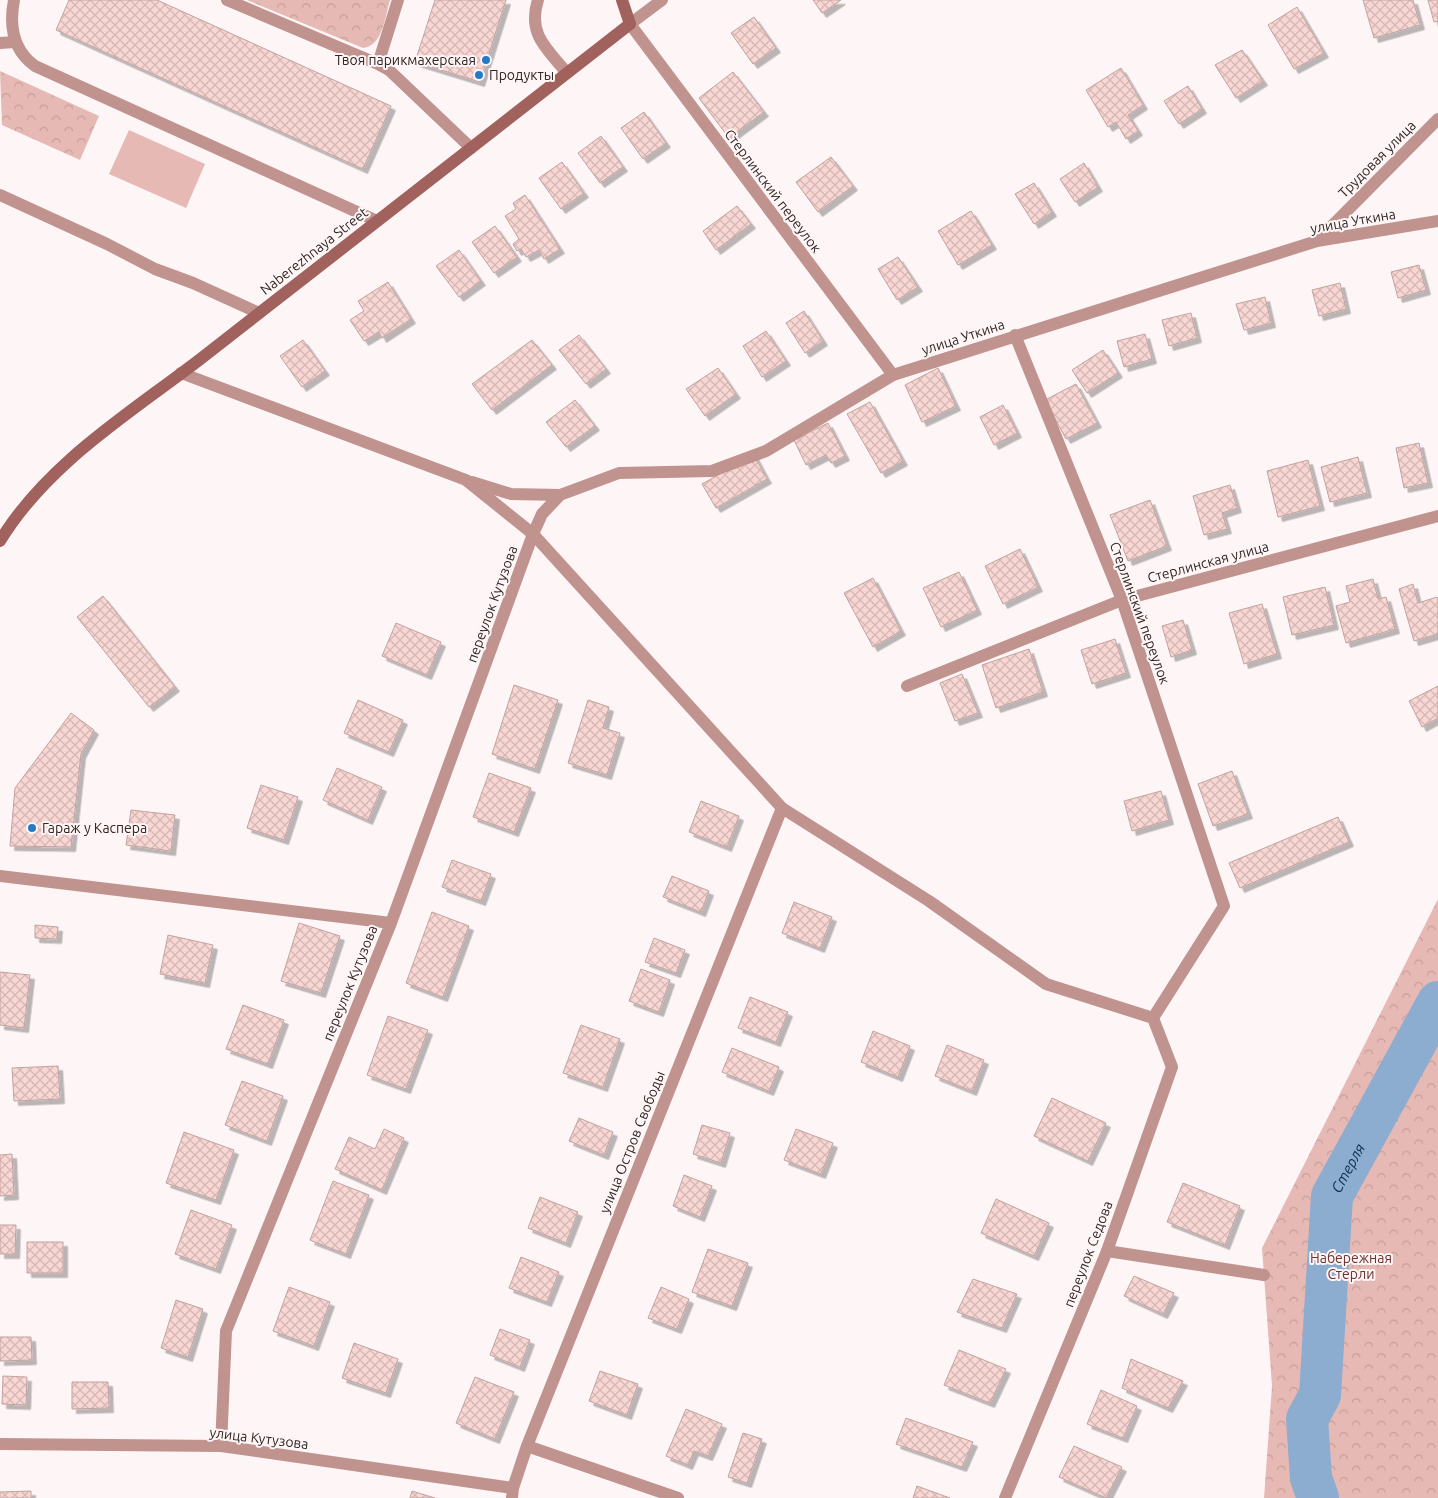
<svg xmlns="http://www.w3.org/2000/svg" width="1438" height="1498" font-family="Ubuntu,sans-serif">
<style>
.park{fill:url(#park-crowns)}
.pitch{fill:#e6b9b4}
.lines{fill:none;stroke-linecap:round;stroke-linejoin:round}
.river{stroke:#8cacd0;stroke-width:42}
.building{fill:url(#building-cross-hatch);stroke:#c2a29f;filter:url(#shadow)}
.lane{stroke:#c0938f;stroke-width:12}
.street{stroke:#c0938f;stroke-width:12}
.secondary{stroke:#a1615d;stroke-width:12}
.poi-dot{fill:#257ac8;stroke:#fef6f6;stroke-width:2}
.labels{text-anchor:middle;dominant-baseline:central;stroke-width:4;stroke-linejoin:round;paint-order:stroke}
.poi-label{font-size:14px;fill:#322524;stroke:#fef6f6;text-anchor:start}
.street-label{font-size:14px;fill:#322524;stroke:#fef6f6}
.park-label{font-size:14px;fill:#72312e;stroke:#fef6f6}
.water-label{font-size:15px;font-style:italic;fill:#092e50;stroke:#fef6f6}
</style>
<defs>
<pattern id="park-crowns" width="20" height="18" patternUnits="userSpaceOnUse" patternTransform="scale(1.25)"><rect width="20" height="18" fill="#e6b9b4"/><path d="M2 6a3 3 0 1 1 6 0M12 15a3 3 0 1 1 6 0" fill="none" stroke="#c69f9b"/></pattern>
<pattern id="building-cross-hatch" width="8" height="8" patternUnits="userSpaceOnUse" patternTransform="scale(1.25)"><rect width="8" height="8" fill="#f8d6d3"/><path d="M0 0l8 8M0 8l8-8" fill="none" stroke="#d5b8b5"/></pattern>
<filter id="shadow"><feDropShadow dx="4.5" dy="4.5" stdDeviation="0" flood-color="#0004"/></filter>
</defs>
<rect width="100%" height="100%" fill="#fef6f6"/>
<path class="park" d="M 247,0 L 390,0 C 385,16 383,46 363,48 Z
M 0,71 L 99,116 L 80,160 L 2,125 Z
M 1438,899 L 1438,1498 L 1264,1498 L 1272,1386 L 1262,1248 Z"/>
<path class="pitch" d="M 129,130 L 205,164 L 186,208 L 109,174 Z"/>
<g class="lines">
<path class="river" id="s1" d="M 1318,1498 L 1311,1478 L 1307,1419 L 1320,1395 L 1332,1196 L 1438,1002"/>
</g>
<path class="building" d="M 69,0 L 157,0 L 391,106 L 363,169 L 56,30 Z
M 435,0 L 506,0 L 480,82 L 415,62 Z
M 813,0 L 841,0 L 822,13 Z
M 1363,0 L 1413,0 L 1420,25 L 1374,38 Z
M 1428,0 L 1438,0 L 1438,21 L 1434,22 Z
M 1297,7 L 1324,53 L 1294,69 L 1268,25 Z
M 754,17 L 776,48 L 753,64 L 731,33 Z
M 1242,50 L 1263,81 L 1236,98 L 1215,65 Z
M 1121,68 L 1143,105 L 1128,115 L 1138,131 L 1126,139 L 1116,122 L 1108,127 L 1086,90 Z
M 733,72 L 764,112 L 729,138 L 699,98 Z
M 1188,86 L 1202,109 L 1179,124 L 1164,101 Z
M 644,112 L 666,143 L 643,159 L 621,128 Z
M 601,136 L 623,167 L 600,183 L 578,153 Z
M 831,157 L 853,186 L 818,212 L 796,182 Z
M 562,162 L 584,193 L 561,209 L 539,178 Z
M 1084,163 L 1098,187 L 1075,202 L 1060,179 Z
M 1034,183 L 1052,212 L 1034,224 L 1015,194 Z
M 525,195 L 560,249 L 544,259 L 539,250 L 526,257 L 521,249 L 517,251 L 513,244 L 519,239 L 505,216 L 516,209 L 513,203 Z
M 737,206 L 751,224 L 716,250 L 703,231 Z
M 971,211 L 992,245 L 958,265 L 938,231 Z
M 495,226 L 517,257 L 494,273 L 472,242 Z
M 459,250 L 481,281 L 459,297 L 436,266 Z
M 898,257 L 918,287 L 897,300 L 878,269 Z
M 1419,265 L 1426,290 L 1398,298 L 1391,272 Z
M 388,282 L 411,319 L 382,338 L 379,332 L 364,341 L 350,320 L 364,311 L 358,301 Z
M 1340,283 L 1346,309 L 1319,316 L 1312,290 Z
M 1265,297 L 1271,323 L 1244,330 L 1236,304 Z
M 804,311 L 823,341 L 805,353 L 786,323 Z
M 1191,313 L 1197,338 L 1169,346 L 1162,320 Z
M 766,331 L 786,361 L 762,377 L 743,346 Z
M 1145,334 L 1152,359 L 1124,367 L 1117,341 Z
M 579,335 L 606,369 L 586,384 L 559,350 Z
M 303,340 L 325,371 L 302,387 L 280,356 Z
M 532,340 L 552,365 L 492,410 L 472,384 Z
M 1103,350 L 1118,373 L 1087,393 L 1072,370 Z
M 718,368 L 736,394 L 705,416 L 686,389 Z
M 938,368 L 956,406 L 922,422 L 905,385 Z
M 1076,384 L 1097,423 L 1066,439 L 1045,400 Z
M 575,400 L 595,426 L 566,447 L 546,422 Z
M 870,402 L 903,461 L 881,473 L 847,414 Z
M 1003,405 L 1017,433 L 994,445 L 980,417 Z
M 828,423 L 845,456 L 831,463 L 826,455 L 806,465 L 794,440 Z
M 1419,443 L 1428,483 L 1404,488 L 1396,448 Z
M 754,455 L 767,479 L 716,508 L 702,484 Z
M 1358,457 L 1367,493 L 1330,502 L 1321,467 Z
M 1308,460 L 1320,506 L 1278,517 L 1267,471 Z
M 1230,485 L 1237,508 L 1222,513 L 1227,529 L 1204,535 L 1193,496 Z
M 1150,500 L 1167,546 L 1128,561 L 1110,515 Z
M 1020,549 L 1038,587 L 1003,604 L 985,566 Z
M 959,572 L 977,610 L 941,627 L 923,588 Z
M 873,578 L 901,631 L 873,647 L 844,593 Z
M 1373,579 L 1378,599 L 1386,597 L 1395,629 L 1346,643 L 1336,606 L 1350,602 L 1346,586 Z
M 1413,584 L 1418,603 L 1437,597 L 1438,600 L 1438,634 L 1414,641 L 1399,589 Z
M 1325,587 L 1334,625 L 1292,635 L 1283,597 Z
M 103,596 L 175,687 L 149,707 L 77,617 Z
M 1262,604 L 1277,654 L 1244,664 L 1229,613 Z
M 1183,620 L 1192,650 L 1171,657 L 1162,626 Z
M 396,623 L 441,642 L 427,675 L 382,656 Z
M 1115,639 L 1126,673 L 1092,684 L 1081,650 Z
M 1029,649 L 1043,692 L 996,708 L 982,665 Z
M 962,674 L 978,713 L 955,721 L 940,683 Z
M 514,685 L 558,700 L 535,769 L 492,754 Z
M 1438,686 L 1438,718 L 1422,727 L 1409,701 Z
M 358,700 L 403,720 L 389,752 L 344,733 Z
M 588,700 L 609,707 L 603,728 L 620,733 L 607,775 L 568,763 Z
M 71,713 L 94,730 L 81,754 L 71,847 L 10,846 L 15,788 Z
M 337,768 L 382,787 L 368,820 L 323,800 Z
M 1232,771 L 1248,814 L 1213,826 L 1198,784 Z
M 489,773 L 531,788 L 514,832 L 473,817 Z
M 261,785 L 298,797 L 284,840 L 247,828 Z
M 1161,791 L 1169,820 L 1132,831 L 1124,801 Z
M 701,801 L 739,816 L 727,847 L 689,832 Z
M 131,810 L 175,815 L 171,851 L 126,845 Z
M 1338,817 L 1349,842 L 1240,888 L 1229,863 Z
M 452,860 L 491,874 L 481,901 L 442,887 Z
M 672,876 L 709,891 L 701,912 L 663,897 Z
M 794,902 L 832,917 L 820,948 L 782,933 Z
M 432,912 L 469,926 L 443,997 L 406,983 Z
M 299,923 L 340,936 L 321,993 L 281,981 Z
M 35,925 L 58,927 L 57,939 L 35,938 Z
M 168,935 L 213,945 L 205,983 L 160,974 Z
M 654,938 L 685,950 L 676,973 L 645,962 Z
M 641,969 L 670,980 L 659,1012 L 629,1001 Z
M 0,972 L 30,975 L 24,1028 L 0,1025 Z
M 750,997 L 788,1012 L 776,1042 L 738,1028 Z
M 243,1005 L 284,1020 L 268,1064 L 226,1049 Z
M 388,1016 L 428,1030 L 406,1089 L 367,1075 Z
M 581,1025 L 620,1039 L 603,1087 L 563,1073 Z
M 873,1031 L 910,1046 L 898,1077 L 861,1062 Z
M 947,1045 L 984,1060 L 972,1091 L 935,1076 Z
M 732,1048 L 779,1067 L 769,1091 L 722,1072 Z
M 58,1066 L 60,1099 L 14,1101 L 12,1068 Z
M 242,1081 L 283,1096 L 267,1141 L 225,1125 Z
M 1052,1098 L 1106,1123 L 1088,1161 L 1034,1136 Z
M 579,1118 L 613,1132 L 604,1155 L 569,1141 Z
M 702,1125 L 730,1133 L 721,1163 L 693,1154 Z
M 384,1129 L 404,1138 L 382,1190 L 335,1169 L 349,1137 L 375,1149 Z
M 796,1129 L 833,1143 L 821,1174 L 784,1160 Z
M 184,1132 L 234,1150 L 216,1200 L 166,1183 Z
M 12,1154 L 14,1195 L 0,1196 L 0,1155 Z
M 684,1175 L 712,1186 L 700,1217 L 673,1206 Z
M 333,1181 L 369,1195 L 346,1254 L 310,1240 Z
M 1183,1183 L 1240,1206 L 1225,1245 L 1167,1222 Z
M 540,1197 L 578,1212 L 566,1243 L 528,1228 Z
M 996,1199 L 1049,1223 L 1034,1256 L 981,1233 Z
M 191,1210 L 232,1225 L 216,1269 L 175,1254 Z
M 0,1225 L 16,1225 L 15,1254 L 0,1254 Z
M 27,1242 L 63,1242 L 63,1273 L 27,1273 Z
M 708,1249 L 748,1263 L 732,1306 L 692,1292 Z
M 521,1257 L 559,1272 L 547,1302 L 509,1288 Z
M 1134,1276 L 1174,1293 L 1163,1314 L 1124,1296 Z
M 973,1279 L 1017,1294 L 1002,1328 L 957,1312 Z
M 289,1287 L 330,1302 L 314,1346 L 273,1331 Z
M 661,1287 L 689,1299 L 677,1329 L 648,1318 Z
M 176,1300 L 203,1309 L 188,1357 L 161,1348 Z
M 500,1329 L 530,1340 L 520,1367 L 490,1355 Z
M 0,1337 L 31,1337 L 32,1360 L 0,1361 Z
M 354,1343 L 398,1359 L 386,1393 L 342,1378 Z
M 959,1350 L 1006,1369 L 990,1403 L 944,1385 Z
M 1131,1359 L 1183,1381 L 1168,1408 L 1122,1388 Z
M 600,1371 L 638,1384 L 627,1415 L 589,1401 Z
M 3,1376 L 27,1377 L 26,1405 L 2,1404 Z
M 475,1377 L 514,1392 L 495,1439 L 456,1423 Z
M 72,1382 L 108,1382 L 109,1408 L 72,1409 Z
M 1101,1390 L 1137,1406 L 1123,1438 L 1087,1424 Z
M 686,1409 L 722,1424 L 708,1456 L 694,1451 L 688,1465 L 666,1456 Z
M 906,1418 L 973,1442 L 962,1467 L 896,1444 Z
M 743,1433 L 762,1439 L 747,1483 L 728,1477 Z
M 1074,1446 L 1122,1467 L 1106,1498 L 1059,1477 Z
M 917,1486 L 950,1498 L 913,1498 Z
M 31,1491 L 31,1498 L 0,1498 L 0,1492 Z
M 412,1491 L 435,1498 L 410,1498 Z"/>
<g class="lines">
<path class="lane" d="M 14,0 C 9,26 13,50 35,66 L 377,221
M 227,0 L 378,64 L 389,70 L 471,148
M 538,0 C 527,34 547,49 567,73
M 0,43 L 15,42
M 378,64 L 398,0
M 0,195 L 107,244 L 155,269 L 193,283 L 259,313
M 1107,1251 L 1264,1275"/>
<path class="street" d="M 662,0 L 630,24 L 893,375
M 1317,241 L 1438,119
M 1015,335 L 1122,600 L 1224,906 L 1153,1018
M 181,373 L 466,480 L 533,534 L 782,808 L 929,901 L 1046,984 L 1153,1018
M 472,482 L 511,494 L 560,495
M 907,686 L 1122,600 L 1438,516
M 0,876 L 391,923
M 0,1444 L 221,1446 L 513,1488
M 221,1446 L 226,1331 L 391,923 L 533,534 L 542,514 L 560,495 L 619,473 L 712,471 L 766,451 L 893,375 L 1317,241 L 1438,221
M 527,1446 L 678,1498
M 512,1498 L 513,1488 L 527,1446 L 782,808
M 1005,1498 L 1107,1251 L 1172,1067 L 1153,1018"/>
<path class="secondary" d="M 0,541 C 48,462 132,412 203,357 C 345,246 488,135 630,24 L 622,0"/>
</g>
<g class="poi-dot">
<circle cx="486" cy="60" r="5"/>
<circle cx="479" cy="75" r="5"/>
<circle cx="32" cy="828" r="5"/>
</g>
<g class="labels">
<g class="poi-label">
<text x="476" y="60" text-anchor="end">Твоя парикмахерская</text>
<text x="489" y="75">Продукты</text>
<text x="42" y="828">Гараж у Каспера</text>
</g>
<g class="street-label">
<text transform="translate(1377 159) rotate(-45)">Трудовая улица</text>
<text transform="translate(773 191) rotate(53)">Стерлинский переулок</text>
<text transform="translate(1353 221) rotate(-10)">улица Уткина</text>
<text transform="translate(314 251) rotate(-38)">Naberezhnaya Street</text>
<text transform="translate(963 337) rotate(-18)">улица Уткина</text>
<text transform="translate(1208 562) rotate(-15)">Стерлинская улица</text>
<text transform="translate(492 604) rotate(-70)">переулок Кутузова</text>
<text transform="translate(1140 613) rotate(70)">Стерлинский переулок</text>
<text transform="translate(350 983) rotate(-68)">переулок Кутузова</text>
<text transform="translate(632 1142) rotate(-68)">улица Остров Свободы</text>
<text transform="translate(1088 1254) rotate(-69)">переулок Седова</text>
<text transform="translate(259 1438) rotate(7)">улица Кутузова</text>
</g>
<g class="park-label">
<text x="1351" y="1258">Набережная<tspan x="1351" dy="16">Стерли</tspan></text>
</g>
<g class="water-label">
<text stroke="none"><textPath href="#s1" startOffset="339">Стерля</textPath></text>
</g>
</g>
</svg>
